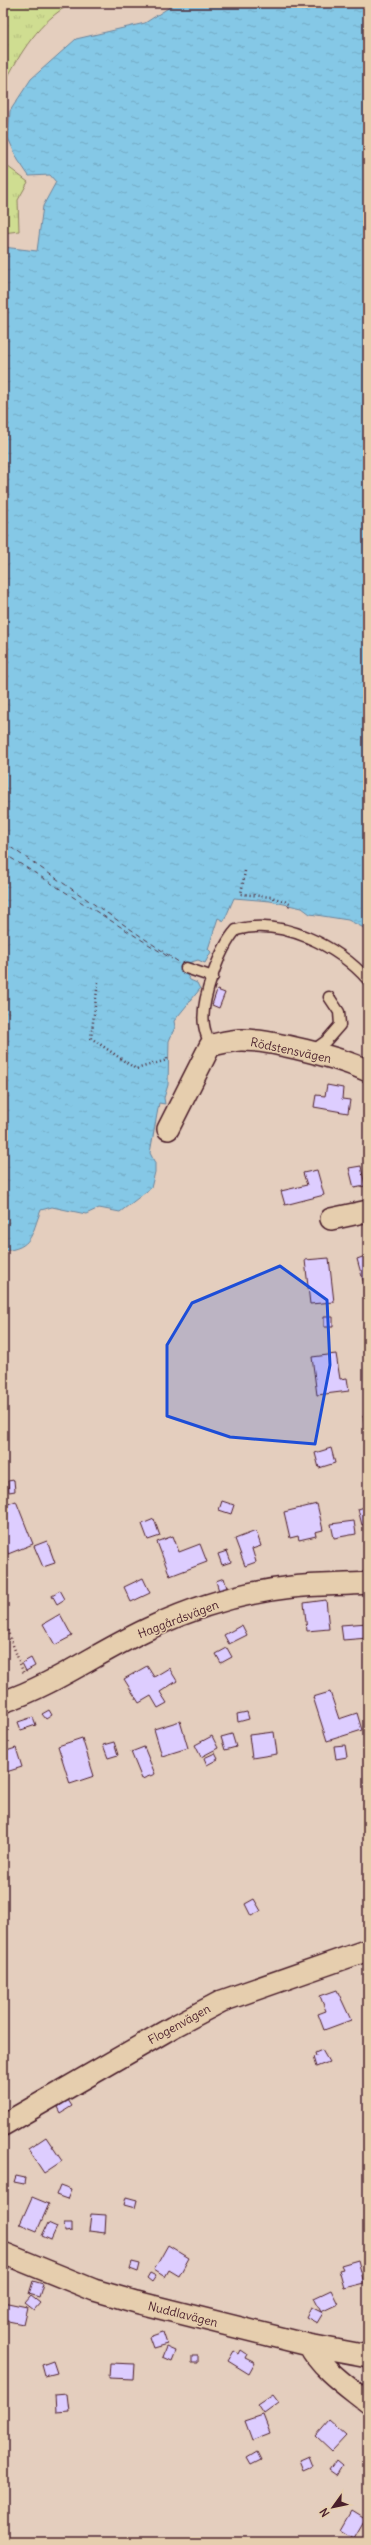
<svg xmlns="http://www.w3.org/2000/svg" width="371" height="2545" font-family="Delius,sans-serif">
<style>
.grass{fill:url(#grass-tufts);stroke:#8c7e5e}
.water{fill:url(#water-ripples);stroke:#6d849b}
.lines{fill:none;stroke-linecap:round;stroke-linejoin:round}
.ferry{stroke:#533847;stroke-width:1;stroke-dasharray:5 4;stroke-linecap:butt}
.building{fill:#ddcdff;stroke:#4a1f2b}
.service-casing{stroke:#4a1f2b;stroke-width:13}
.minor-casing{stroke:#4a1f2b;stroke-width:24}
.path{stroke:#4a1f2b;stroke-width:2.5;stroke-dasharray:1 3;stroke-linecap:butt}
.service{stroke:#e6ceae;stroke-width:10}
.minor{stroke:#e6ceae;stroke-width:21}
.marked{fill:#1d4ed8;fill-opacity:0.2;stroke:#1d4ed8;stroke-width:3;stroke-linejoin:round}
.labels{text-anchor:middle;dominant-baseline:central;stroke-width:3;stroke-linejoin:round;paint-order:stroke}
.street-label{font-size:12px;fill:#4a1f2b;stroke:#e6ceae}
</style>
<defs>
<pattern id="grass-tufts" width="24" height="20" patternUnits="userSpaceOnUse"><rect width="24" height="20" fill="#cfdd91"/><path d="M3 7l-1-3M5 7V3M7 7l1-3M15 17l-1-3M17 17v-4M19 17l1-3" fill="none" stroke="#b3bd7d"/></pattern>
<pattern id="water-ripples" width="26" height="14" patternUnits="userSpaceOnUse"><rect width="26" height="14" fill="#85c8e6"/><path d="M2 4q2-2 4 0t4 0M15 11q2-2 4 0t4 0" fill="none" stroke="#74abc5"/></pattern>
</defs>
<rect width="100%" height="100%" fill="#e4cebe"/>
<filter id="ink" filterUnits="userSpaceOnUse"><feTurbulence type="fractalNoise" baseFrequency=".025" numOctaves="2"/><feDisplacementMap in="SourceGraphic" scale="8" xChannelSelector="R" yChannelSelector="G"/><feConvolveMatrix kernelMatrix="1 2 1 2 8 2 1 2 1" color-interpolation-filters="sRGB"/></filter>
<g filter="url(#ink)">
<path class="grass" d="M 3,3 L 72,3 C 39,21 20,53 3,86 Z
M 3,163 L 28,182 L 18,200 L 19,231 L 3,233 Z"/>
<path class="water" d="M 176,3 L 368,3 L 368,930 L 348,920 L 310,914 L 302,908 L 270,901 L 234,898 L 224,921 L 218,918 L 208,949 L 211,952 L 205,963 L 198,960 L 188,963 L 185,972 L 190,980 L 197,983 L 200,989 L 174,1021 L 175,1027 L 169,1041 L 168,1085 L 164,1098 L 165,1104 L 159,1103 L 150,1153 L 155,1163 L 155,1172 L 151,1188 L 120,1212 L 99,1208 L 86,1214 L 52,1207 L 41,1210 C 31,1235 33,1248 3,1251 L 3,247 L 37,251 L 43,206 L 56,182 L 50,175 L 29,176 L 18,160 L 8,138 L 10,111 L 31,79 L 76,39 L 145,23 Z"/>
<g class="lines">
<path class="ferry" d="M 3,842 L 183,965
M 3,853 L 172,959"/>
</g>
<path class="building" d="M 217,990 L 225,993 L 219,1008 L 212,1005 Z
M 327,1085 L 343,1088 L 342,1099 L 350,1100 L 348,1113 L 314,1107 L 316,1095 L 325,1096 Z
M 361,1166 L 365,1186 L 354,1188 L 349,1168 Z
M 317,1170 L 324,1195 L 285,1205 L 281,1191 L 307,1185 L 303,1173 Z
M 368,1255 L 368,1290 L 366,1291 L 357,1259 Z
M 329,1258 L 334,1302 L 310,1304 L 305,1260 Z
M 324,1317 L 333,1317 L 333,1327 L 324,1327 Z
M 336,1354 L 340,1379 L 347,1378 L 349,1391 L 317,1395 L 312,1357 Z
M 368,1415 L 368,1430 L 366,1430 L 363,1416 Z
M 331,1448 L 335,1463 L 319,1468 L 315,1453 Z
M 14,1480 L 15,1491 L 9,1492 L 8,1481 Z
M 16,1501 L 33,1544 L 8,1554 L 3,1540 L 3,1506 Z
M 222,1501 L 234,1505 L 231,1514 L 219,1510 Z
M 317,1504 L 323,1530 L 315,1532 L 316,1536 L 299,1540 L 298,1536 L 290,1538 L 284,1512 Z
M 368,1506 L 368,1523 L 362,1525 L 358,1509 Z
M 154,1519 L 160,1536 L 148,1540 L 142,1524 Z
M 354,1521 L 356,1534 L 334,1538 L 331,1524 Z
M 256,1531 L 261,1546 L 252,1549 L 256,1562 L 245,1566 L 235,1539 Z
M 173,1536 L 179,1552 L 200,1544 L 207,1562 L 170,1576 L 157,1542 Z
M 47,1541 L 55,1563 L 43,1567 L 34,1546 Z
M 227,1551 L 231,1562 L 222,1565 L 218,1554 Z
M 143,1578 L 150,1593 L 131,1602 L 124,1587 Z
M 224,1578 L 227,1588 L 219,1591 L 216,1581 Z
M 60,1590 L 65,1599 L 57,1604 L 52,1595 Z
M 326,1600 L 329,1629 L 307,1631 L 304,1603 Z
M 60,1614 L 72,1636 L 55,1645 L 43,1624 Z
M 368,1623 L 368,1638 L 343,1640 L 341,1625 Z
M 242,1625 L 247,1635 L 229,1644 L 224,1635 Z
M 227,1648 L 232,1657 L 221,1663 L 216,1654 Z
M 31,1658 L 35,1666 L 26,1671 L 22,1663 Z
M 147,1666 L 154,1677 L 169,1668 L 177,1681 L 160,1692 L 167,1703 L 158,1708 L 151,1696 L 139,1703 L 124,1679 Z
M 330,1692 L 339,1719 L 357,1713 L 362,1730 L 327,1741 L 313,1697 Z
M 49,1710 L 52,1715 L 46,1719 L 42,1714 Z
M 247,1712 L 249,1719 L 238,1722 L 237,1714 Z
M 33,1717 L 36,1725 L 21,1730 L 18,1722 Z
M 180,1721 L 188,1748 L 162,1756 L 154,1729 Z
M 274,1732 L 277,1754 L 252,1758 L 249,1735 Z
M 232,1734 L 236,1747 L 225,1750 L 221,1737 Z
M 212,1736 L 218,1748 L 201,1757 L 195,1745 Z
M 82,1738 L 94,1776 L 70,1784 L 58,1746 Z
M 114,1742 L 118,1755 L 108,1758 L 103,1745 Z
M 345,1745 L 347,1757 L 336,1759 L 334,1746 Z
M 144,1747 L 155,1774 L 142,1779 L 131,1752 Z
M 16,1748 L 22,1767 L 3,1773 L 3,1752 Z
M 215,1753 L 218,1759 L 207,1765 L 204,1758 Z
M 254,1899 L 261,1911 L 251,1916 L 245,1904 Z
M 337,1990 L 351,2020 L 324,2030 L 318,2014 L 326,2011 L 320,1996 Z
M 322,2050 L 329,2062 L 316,2067 L 313,2057 L 316,2056 L 315,2053 Z
M 68,2100 L 72,2106 L 61,2113 L 58,2107 Z
M 46,2137 L 62,2161 L 44,2173 L 28,2149 Z
M 16,2176 L 25,2178 L 24,2184 L 14,2182 Z
M 60,2185 L 71,2189 L 67,2199 L 56,2195 Z
M 32,2197 L 49,2204 L 37,2231 L 20,2224 Z
M 126,2197 L 137,2200 L 135,2208 L 124,2205 Z
M 91,2214 L 106,2215 L 105,2233 L 89,2231 Z
M 48,2223 L 57,2227 L 51,2240 L 42,2236 Z
M 64,2223 L 72,2223 L 72,2231 L 65,2232 Z
M 168,2245 L 189,2258 L 179,2276 L 169,2270 L 165,2277 L 154,2270 Z
M 358,2260 L 364,2283 L 344,2288 L 339,2270 L 343,2269 L 341,2265 Z
M 132,2262 L 140,2264 L 138,2272 L 130,2269 Z
M 150,2273 L 156,2276 L 152,2282 L 147,2278 Z
M 33,2281 L 43,2284 L 39,2297 L 29,2294 Z
M 331,2290 L 338,2304 L 321,2312 L 314,2298 Z
M 31,2296 L 40,2303 L 34,2310 L 25,2303 Z
M 3,2302 L 27,2307 L 23,2324 L 3,2320 Z
M 311,2307 L 323,2313 L 317,2323 L 306,2317 Z
M 163,2332 L 167,2344 L 153,2348 L 149,2337 Z
M 166,2347 L 175,2351 L 171,2361 L 162,2357 Z
M 241,2350 L 247,2354 L 245,2358 L 255,2363 L 249,2374 L 228,2361 L 234,2351 L 239,2354 Z
M 192,2356 L 198,2356 L 198,2363 L 192,2363 Z
M 53,2361 L 57,2373 L 45,2376 L 42,2365 Z
M 110,2363 L 135,2364 L 134,2379 L 109,2378 Z
M 67,2394 L 69,2411 L 56,2412 L 55,2395 Z
M 273,2395 L 279,2403 L 264,2414 L 258,2405 Z
M 263,2415 L 270,2433 L 252,2440 L 245,2421 Z
M 329,2421 L 346,2436 L 332,2451 L 316,2436 Z
M 257,2452 L 261,2460 L 251,2465 L 247,2458 Z
M 309,2456 L 313,2466 L 304,2470 L 300,2460 Z
M 336,2460 L 342,2465 L 336,2475 L 329,2470 Z
M 352,2511 L 365,2519 L 354,2538 L 341,2530 Z"/>
<g class="lines">
<defs>
<path id="service" d="M 186,968 L 213,977
M 210,1046 C 208,1040 205,1032 204,1025 C 200,1001 220,948 236,930 C 281,917 338,946 368,980
M 311,1052 L 326,1041 L 340,1025 L 339,1012 L 329,997"/>
<path id="minor" d="M 168,1129 L 210,1046 C 220,1043 229,1041 240,1040 C 269,1039 341,1058 368,1071
M 331,1219 L 368,1211
M 3,1702 C 56,1684 101,1650 152,1627 C 195,1607 245,1592 292,1587 C 317,1584 343,1585 368,1583
M 3,2125 L 173,2027 L 222,2001 L 368,1950
M 3,2253 L 94,2290 L 136,2302 L 309,2345 L 368,2356
M 309,2345 C 321,2369 347,2386 368,2403"/>
</defs>
<use href="#service" class="service-casing"/>
<use href="#minor" class="minor-casing"/>
<path class="path" d="M 245,871 L 241,894 L 271,897 L 290,903 L 288,907
M 98,982 L 91,1038 L 136,1069 L 167,1060 L 167,1057
M 3,1619 L 24,1674"/>
<use href="#service" class="service"/>
<use href="#minor" class="minor"/>
</g>
</g>
<path class="marked" d="M 280,1266 L 327,1300 L 330,1365 L 315,1444 L 230,1437 L 167,1416 L 167,1345 L 192,1303 Z"/>
<g class="labels">
<g class="street-label">
<text transform="translate(291 1050) rotate(12)">Rödstensvägen</text>
<text transform="translate(178 1619) rotate(-21)">Haggårdsvägen</text>
<text transform="translate(179 2024) rotate(-29)">Flogenvägen</text>
<text transform="translate(183 2314) rotate(14)">Nuddlavägen</text>
</g>
</g>
<rect width="371" height="2545" fill="none" stroke="#e6ceae" stroke-width="16"/>
<rect x="8" y="8" width="355" height="2529" fill="none" stroke="#4a1f2b" stroke-width="1.5" filter="url(#ink)"/>
<g transform="translate(333 2507) rotate(237)" stroke="#e6ceae" stroke-width="3" paint-order="stroke">
<path d="M0-3L7 15L0 10L-7 15Z" fill="#4a1f2b"/>
<text y="-6" font-size="11" font-weight="bold" text-anchor="middle" fill="#4a1f2b">N</text>
</g>
</svg>
